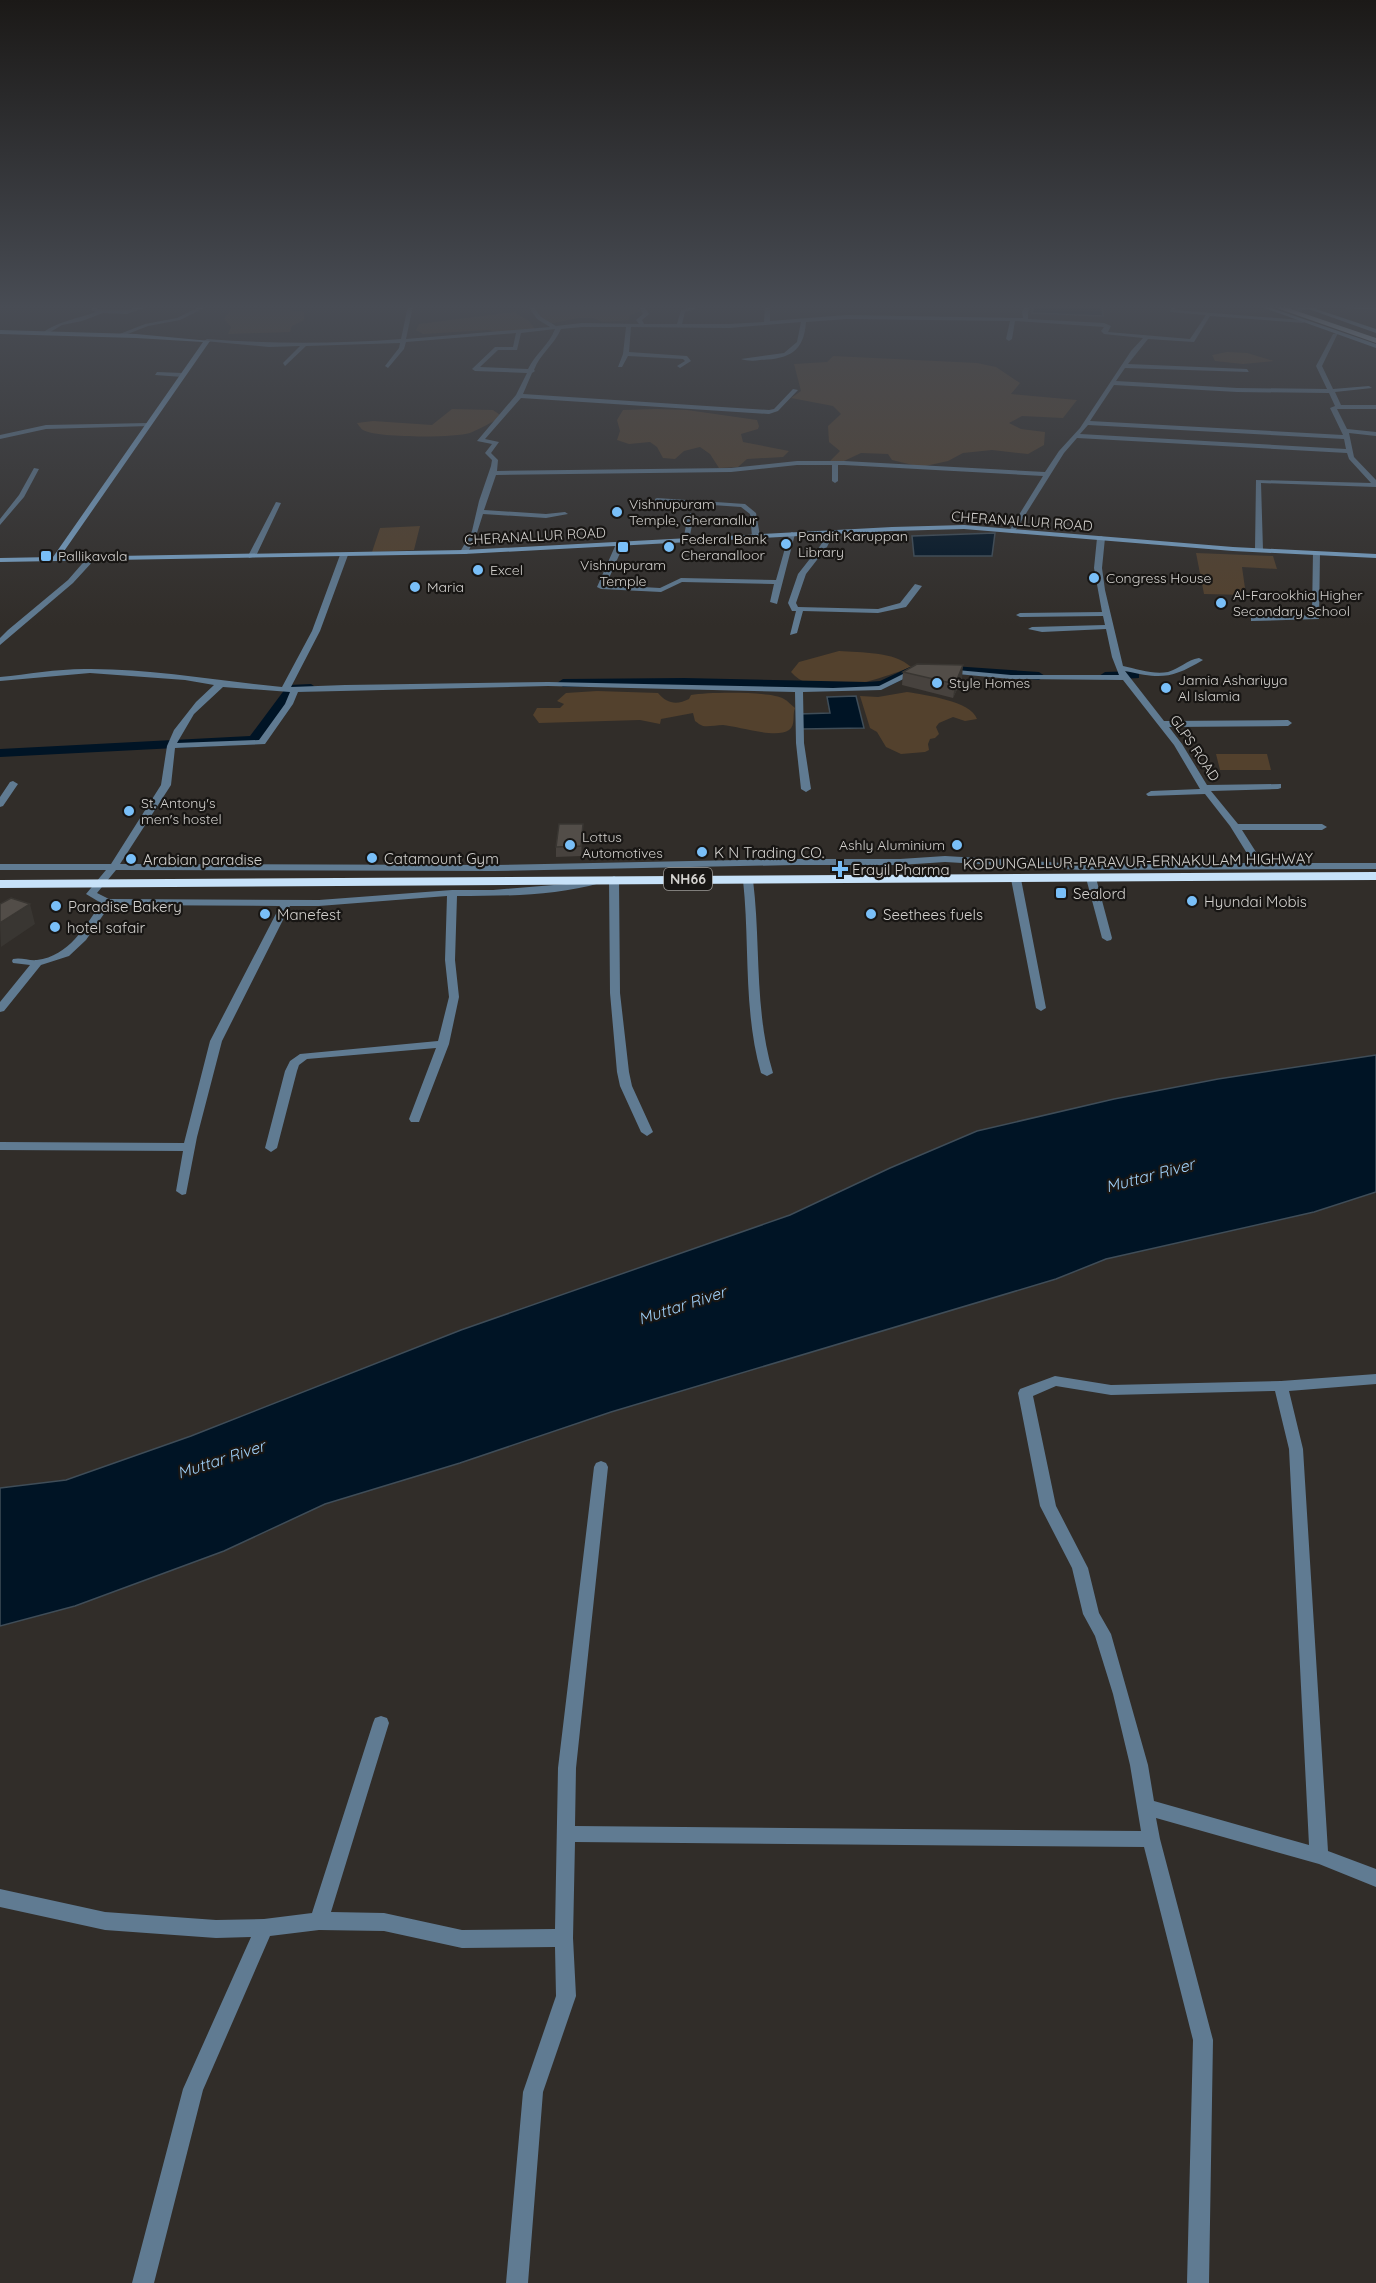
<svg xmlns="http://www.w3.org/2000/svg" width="1376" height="2283" font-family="Quicksand,sans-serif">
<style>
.green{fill:#53412d}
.water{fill:#001425;stroke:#3f4d58;stroke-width:1.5}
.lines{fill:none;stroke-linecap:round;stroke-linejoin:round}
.canal{fill:#001425;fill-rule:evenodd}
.street{fill:#607b92;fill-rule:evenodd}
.secondary{fill:#7ba6cb;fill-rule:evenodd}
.highway{fill:#c7e2f9;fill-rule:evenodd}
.wall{fill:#47423e}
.shaded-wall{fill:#393632}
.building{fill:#524d48;stroke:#393632;stroke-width:1.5}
.poi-dot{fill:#79bff8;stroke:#181614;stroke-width:2}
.labels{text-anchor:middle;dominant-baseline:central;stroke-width:4.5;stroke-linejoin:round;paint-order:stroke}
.far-poi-label{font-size:14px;fill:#d3d1ce;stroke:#181614;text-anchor:start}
.far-street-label{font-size:14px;fill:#d3d1ce;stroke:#181614}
.shield{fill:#181614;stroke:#9b9996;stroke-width:1.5}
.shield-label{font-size:14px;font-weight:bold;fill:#d3d1ce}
.poi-label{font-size:15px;fill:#d3d1ce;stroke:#181614;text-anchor:start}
.street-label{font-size:15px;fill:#d3d1ce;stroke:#181614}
.water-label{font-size:16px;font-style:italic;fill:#a0d0f8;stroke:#181614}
</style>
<rect width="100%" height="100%" fill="#312d29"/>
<path class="green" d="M 530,306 L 589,308 L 631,307 L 643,310 L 630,315 L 629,320 L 603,322 L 593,318 L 578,318 L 549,324 L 538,317 Z
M 281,309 L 304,312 L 304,320 L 292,326 L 290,332 L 228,334 L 231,327 L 224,319 L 231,310 Z
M 514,312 L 529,321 L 535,329 L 500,333 L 488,330 L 423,334 L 416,330 L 419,324 Z
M 1227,352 L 1247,353 L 1274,361 L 1243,364 L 1215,361 L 1212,355 Z
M 833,356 L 977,363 L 996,367 L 1020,383 L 1011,394 L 1077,400 L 1063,418 L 1022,416 L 1009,423 L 1021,429 L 1045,432 L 1044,445 L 1028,454 L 992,450 L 963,453 L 948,461 L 921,467 L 892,460 L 888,454 L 861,453 L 844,461 L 828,463 L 840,451 L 829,442 L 828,426 L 841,414 L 833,406 L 791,398 L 801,391 L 794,364 L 827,362 Z
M 452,409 L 493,410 L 503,417 C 493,421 478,430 470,433 C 454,438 376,438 363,430 C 361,429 358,424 357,423 L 373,421 L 432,425 Z
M 656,409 L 687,410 L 757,420 L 759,426 L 758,429 L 741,434 L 743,442 L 789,451 L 783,457 L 747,459 L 738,467 L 719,468 L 710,454 L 700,447 L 684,451 L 675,459 L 663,458 L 657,447 L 650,442 L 629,444 L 617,440 L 620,431 L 617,420 L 623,410 Z
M 420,526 L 414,550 L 372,552 L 380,528 Z
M 1196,553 L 1273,556 L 1277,569 L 1242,567 L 1246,595 L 1204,594 Z
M 839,651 C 861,653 894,651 911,667 C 880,679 817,702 791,672 L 799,662 Z
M 597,691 L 658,693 C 667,704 677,705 689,699 L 691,695 C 709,692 770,691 784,699 C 788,701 791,705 795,708 C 792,715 796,725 789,730 C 776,739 737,726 723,725 C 716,725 709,727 703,726 C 700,725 698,723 695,721 L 693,713 L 661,719 L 660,724 L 640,720 L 539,723 L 533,715 L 537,708 L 560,708 L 564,704 L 557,701 L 566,693 Z
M 907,692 C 925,695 971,701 977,719 L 965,721 L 953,717 L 939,723 L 936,727 L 939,734 L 935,738 L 930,739 L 928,744 L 929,750 L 925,752 L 901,754 L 886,747 L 877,732 L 870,728 L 860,696 L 878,697 Z
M 1216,754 L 1267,754 L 1271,770 L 1220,770 Z"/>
<path class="water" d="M 1034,306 L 1102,306 L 1103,316 L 1032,313 Z
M 995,533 L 992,556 L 914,556 L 912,536 Z
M 856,696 L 864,728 L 801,729 L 798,714 L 830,713 L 827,697 Z
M 1376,1055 L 1376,1192 L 1314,1212 L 1106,1259 L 1056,1279 L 611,1412 L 460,1463 L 325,1504 L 224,1551 L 75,1606 L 0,1626 L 0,1488 L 66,1480 L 191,1436 L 461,1330 L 790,1215 L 890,1168 L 977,1131 L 1114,1099 L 1218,1079 Z"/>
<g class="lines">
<path class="canal" d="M 938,665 L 1039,672 L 1045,676 L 1039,680 L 934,672 L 932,669 Z
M 910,667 L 916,671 L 914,674 L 887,687 L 867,690 L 684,686 L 563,687 L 557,683 L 563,679 L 684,678 L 867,682 L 880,681 Z
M 1135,671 L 1139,672 L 1139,678 L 1105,680 L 1099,676 L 1105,672 Z
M 311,684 L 317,688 L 315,691 L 296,692 L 259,743 L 254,744 L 0,757 L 0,749 L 250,736 L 288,685 Z"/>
<path class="street" d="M 94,306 L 99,306 L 97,309 L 127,310 L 141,306 L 149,306 L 127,314 L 103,313 L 82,321 L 62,325 L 47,334 L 42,333 C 58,321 77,319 96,312 L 91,310 Z
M 201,306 L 208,306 L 180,320 L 148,326 L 120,337 L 117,335 L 145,324 L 177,318 Z
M 408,306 L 413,306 L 406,339 L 550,327 L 537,319 L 528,306 L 533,306 L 541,317 L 556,326 L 582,323 L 639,324 L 636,320 L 643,314 L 639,306 L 643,306 L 649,314 L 642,320 L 644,324 L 677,324 L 681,310 L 689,308 L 688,306 L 693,306 L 696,309 L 685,312 L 682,324 L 729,324 L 764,322 L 765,306 L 770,306 L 770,321 L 847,315 L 1023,318 L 1022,312 L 1025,306 L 1030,306 L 1028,312 L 1028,319 L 1104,323 L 1111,326 L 1108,332 L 1190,339 L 1206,315 L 1170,312 L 1172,306 L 1176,306 L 1175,310 L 1302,320 L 1304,323 L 1210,316 L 1194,342 L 1148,339 L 1128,364 L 1247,369 L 1249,372 L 1125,368 L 1116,381 L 1237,388 L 1327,389 L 1316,366 L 1333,334 L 1338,333 L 1322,366 L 1333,389 L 1369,386 L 1372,388 L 1335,392 L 1341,405 L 1376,405 L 1376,409 L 1337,409 L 1347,429 L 1376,432 L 1376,436 L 1349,433 L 1354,457 L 1376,480 L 1376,487 L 1261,483 L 1263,550 L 1259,552 L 1255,550 L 1256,480 L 1371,483 L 1349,459 L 1347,453 L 1077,438 L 1064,453 L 1015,531 L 1012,533 L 1009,531 L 1043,476 L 844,465 L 838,465 L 838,481 L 835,483 L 832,481 L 832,465 L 797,465 L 731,472 L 496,475 L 484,510 L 546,514 L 565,512 L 568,514 L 546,518 L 483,514 L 476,536 L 467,554 L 464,554 L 460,552 L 472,531 L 479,501 L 491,466 L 492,460 L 485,453 L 492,444 L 477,441 L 516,395 L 527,373 L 475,371 L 472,369 L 495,347 L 513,347 L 516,333 L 406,342 L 404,349 L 388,368 L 385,366 L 399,348 L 400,343 L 306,346 L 285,366 L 283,363 L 300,346 L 269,347 L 204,341 L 207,339 C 272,344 336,344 401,339 ZM 847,319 L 1010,321 L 1006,339 L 1009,341 L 1012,339 L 1015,321 L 1104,327 L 1101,331 L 1104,334 L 1143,338 L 1131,351 L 1080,428 L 1059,451 L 1045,472 L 844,461 L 797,461 L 731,468 L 497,471 L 498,460 L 491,453 L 499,442 L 485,439 L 521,398 L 769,414 L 778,411 L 798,390 L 793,389 L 774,409 L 769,410 L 523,394 L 532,373 L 535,371 L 534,370 C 540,354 554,345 561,329 L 582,327 L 626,327 L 623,354 L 618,367 L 622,367 L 628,356 L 683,359 L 685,361 L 677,366 L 680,368 L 691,361 L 687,356 L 629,352 L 631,327 L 729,328 L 801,322 L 797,342 L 784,353 L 741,359 C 747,361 754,361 760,360 C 789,359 804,352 806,322 ZM 555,329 C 549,345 535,354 528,369 L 480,367 L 498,350 L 517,350 L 521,333 ZM 1114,385 L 1237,392 L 1329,393 L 1335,406 L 1330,408 L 1343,435 L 1090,421 ZM 1088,425 L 1344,439 L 1346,449 L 1080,434 Z
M 1312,306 L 1376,306 L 1376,310 L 1326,307 L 1298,311 L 1295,309 Z
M 157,372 L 183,373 L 186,375 L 183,377 L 155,375 Z
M 148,423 L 150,426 L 46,429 L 0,439 L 0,435 L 46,425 Z
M 34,468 L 39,469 L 24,497 L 0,525 L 0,519 L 19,495 Z
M 657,498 L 745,504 L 756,513 L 760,536 L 756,538 L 752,536 L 750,514 L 741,507 L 655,501 L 655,499 Z
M 276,502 L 281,503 L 256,556 L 249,558 L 248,556 Z
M 691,513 L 694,515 L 689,540 L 683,541 L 688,515 Z
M 831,530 L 834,532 L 827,547 L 806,574 L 796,603 L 798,607 L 878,609 L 900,603 L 915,584 L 922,586 L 906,607 L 878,613 L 803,611 L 797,633 L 790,635 L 796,611 L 792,611 L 788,603 L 798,574 L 820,546 L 829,531 Z
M 792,532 L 795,534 L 777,604 L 770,602 L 774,584 L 682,582 L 661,592 L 601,589 L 597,587 L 616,544 L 620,542 L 624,544 L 606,585 L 660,588 L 681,578 L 776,580 L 789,534 Z
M 1101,536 L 1105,538 L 1102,568 L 1105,590 L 1123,666 C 1137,669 1154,675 1168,672 C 1179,669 1187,660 1199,658 L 1203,660 C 1171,679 1161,679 1125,671 L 1164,721 L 1288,720 L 1292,723 L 1288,726 L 1169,727 L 1182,744 L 1207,785 L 1281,784 L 1281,788 L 1278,789 L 1211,791 L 1238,824 L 1322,824 L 1327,827 L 1322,830 L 1242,830 L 1263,863 L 1376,863 L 1376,869 L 1082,870 L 945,862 L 900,865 L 794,865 L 494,871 L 116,870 L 97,893 L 109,899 L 319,900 L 452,890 L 493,890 L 578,883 L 597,878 L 602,881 L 600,883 C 555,896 504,896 457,896 L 455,960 L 459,997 L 449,1044 L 419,1122 L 411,1122 L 409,1119 L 436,1048 L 307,1059 L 299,1065 L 297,1071 L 277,1148 L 271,1152 L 265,1148 L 285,1071 L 290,1061 L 300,1054 L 438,1041 L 449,997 L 445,960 L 447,896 L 319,906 L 290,906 L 222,1041 L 197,1137 L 186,1194 L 182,1195 L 176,1191 L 183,1151 L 0,1150 L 0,1142 L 184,1143 L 210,1041 L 280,906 L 110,905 L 86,940 L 69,956 L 41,965 L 4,1011 L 0,1012 L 0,1002 L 30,965 L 13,963 L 12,961 L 13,959 C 21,957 29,961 37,960 C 69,956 85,927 101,903 L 86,894 L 106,870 L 0,870 L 0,864 L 111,864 L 161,785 L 167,746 L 174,730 L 196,702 L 214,685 L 185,680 L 90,673 L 0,681 L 0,677 C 30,674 61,668 91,669 C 155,669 219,681 282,687 L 312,631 L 340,555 L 344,553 L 348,555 L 320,631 L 291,687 L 345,685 L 548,682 L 833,688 L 879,686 L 911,670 L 918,672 L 881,690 L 803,692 L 804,743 L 811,789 L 806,792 L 801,789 L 796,743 L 795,692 L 548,686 L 298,692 L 293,704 L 265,744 L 175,748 L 171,785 L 120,864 L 494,865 L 794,859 L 900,859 L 945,856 L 1082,864 L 1253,863 L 1230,826 L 1205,794 L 1148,796 L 1146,794 L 1151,791 L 1200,789 L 1174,745 L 1123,680 L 1011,679 L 946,673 L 942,671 L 946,669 L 1011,675 L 1119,675 L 1112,657 L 1106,629 L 1042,632 L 1028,629 L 1032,627 L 1105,625 L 1103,616 L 1020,617 L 1016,615 L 1020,613 L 1102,612 L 1094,568 L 1097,538 ZM 223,687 L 290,692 L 285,704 L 259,740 L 177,743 L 194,714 Z
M 1313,551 L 1320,553 L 1319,619 L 1251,621 L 1251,617 L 1254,617 L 1312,615 Z
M 88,557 L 95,559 L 73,583 L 0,645 L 0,638 L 8,630 L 68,580 Z
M 13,781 L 18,784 L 3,806 L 0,807 L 0,797 L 10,782 Z
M 1091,875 L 1096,878 L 1112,938 L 1111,940 L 1107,941 L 1102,938 L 1086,878 Z
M 614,876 L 619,879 L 620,993 L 629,1072 L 632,1086 L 653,1132 L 647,1136 L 641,1132 L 620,1086 L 617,1072 L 610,993 L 609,879 Z
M 1016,876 L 1021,879 L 1046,1008 L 1041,1011 L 1036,1008 L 1011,879 Z
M 748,877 L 753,880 C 761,944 754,1010 773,1073 L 767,1076 L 761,1073 C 743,1010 750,944 743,880 Z
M 1376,1374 L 1376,1384 L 1289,1391 L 1303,1449 L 1328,1851 L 1376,1869 L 1376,1887 L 1319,1864 L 1156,1818 L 1160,1839 L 1213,2040 L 1209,2283 L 1187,2283 L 1193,2040 L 1144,1847 L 575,1842 L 573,1938 L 576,1996 L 543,2092 L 528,2283 L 506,2283 L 523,2092 L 556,1996 L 555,1947 L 462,1948 L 384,1931 L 319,1930 L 270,1936 L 203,2090 L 154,2283 L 132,2283 L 183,2089 L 251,1937 L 216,1938 L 105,1930 L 0,1907 L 0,1889 L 105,1912 L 216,1920 L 264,1919 L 312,1913 L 373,1723 L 375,1718 L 381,1716 L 387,1718 L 389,1723 L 331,1912 L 384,1913 L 462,1930 L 555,1929 L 558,1768 L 594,1467 L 596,1463 L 601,1461 L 606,1463 L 608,1467 L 576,1768 L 575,1826 L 1141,1831 L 1130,1765 L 1113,1694 L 1095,1636 L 1083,1614 L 1072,1568 L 1040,1506 L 1018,1393 L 1020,1389 L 1055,1376 L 1111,1385 L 1281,1381 ZM 1056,1386 L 1111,1395 L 1275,1391 L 1289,1449 L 1309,1845 L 1154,1801 L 1148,1765 L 1111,1634 L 1099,1613 L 1088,1568 L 1056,1506 L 1033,1396 Z"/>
<path class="secondary" d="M 1259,306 L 1266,306 L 1376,344 L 1376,348 Z
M 1300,306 L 1307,306 L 1376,329 L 1376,333 Z
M 0,330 L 136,334 L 210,341 L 60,557 L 464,550 L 892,527 L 964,525 L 1233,547 L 1376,554 L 1376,558 L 1233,551 L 964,529 L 892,531 L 464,554 L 0,562 L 0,558 L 53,557 L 203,342 L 136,338 L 0,334 Z"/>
<path class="highway" d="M 1271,306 L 1282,306 L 1376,338 L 1376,343 Z
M 1376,872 L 1376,880 L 0,888 L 0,880 Z"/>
</g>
<path class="wall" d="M 903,672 L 962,679 L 953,698 L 902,685 Z
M 583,824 L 583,834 L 581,856 L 556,857 L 556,847 Z"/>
<path class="shaded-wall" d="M 963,665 L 962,679 L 953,698 L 955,684 Z
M 583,824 L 583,834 L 581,856 L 581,846 Z
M 30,904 L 35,924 L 1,947 L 0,923 Z"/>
<path class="building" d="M 917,664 L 963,665 L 955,684 L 903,672 Z
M 559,824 L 583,824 L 581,846 L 556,847 Z
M 11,898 L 30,904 L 0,923 L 0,904 Z"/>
<linearGradient id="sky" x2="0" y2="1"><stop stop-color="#1b1917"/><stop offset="0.49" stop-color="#484c54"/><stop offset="1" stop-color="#484c54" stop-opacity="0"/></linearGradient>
<rect width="1376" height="626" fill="url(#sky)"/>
<g class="poi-dot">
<circle cx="617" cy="512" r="6"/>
<circle cx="786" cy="544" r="6"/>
<rect x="617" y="541" width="12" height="12" rx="3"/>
<circle cx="669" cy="547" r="6"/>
<rect x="40" y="550" width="12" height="12" rx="3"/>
<circle cx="478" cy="570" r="6"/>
<circle cx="1094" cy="578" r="6"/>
<circle cx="415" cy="587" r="6"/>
<circle cx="1221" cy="603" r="6"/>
<circle cx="937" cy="683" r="6"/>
<circle cx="1166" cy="688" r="6"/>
<circle cx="129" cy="811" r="6"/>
<circle cx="570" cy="845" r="6"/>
<circle cx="957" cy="845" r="6"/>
<circle cx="702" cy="852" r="6"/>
<circle cx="372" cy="858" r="6"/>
<circle cx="131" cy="859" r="6"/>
<path d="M837 860h6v6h6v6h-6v6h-6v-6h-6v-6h6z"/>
<rect x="1055" y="887" width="12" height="12" rx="3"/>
<circle cx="1192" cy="901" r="6"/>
<circle cx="56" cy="906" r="6"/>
<circle cx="265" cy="914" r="6"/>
<circle cx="871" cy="914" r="6"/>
<circle cx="55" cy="927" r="6"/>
</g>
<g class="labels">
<g class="far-poi-label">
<text x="629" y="504">Vishnupuram<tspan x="629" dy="16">Temple, Cheranallur</tspan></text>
<text x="798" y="536">Pandit Karuppan<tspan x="798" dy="16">Library</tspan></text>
<text x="681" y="539">Federal Bank<tspan x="681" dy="16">Cheranalloor</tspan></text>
<text x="58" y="556">Pallikavala</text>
<text x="623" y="565" text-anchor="middle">Vishnupuram<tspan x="623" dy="16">Temple</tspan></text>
<text x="490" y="570">Excel</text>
<text x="1106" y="578">Congress House</text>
<text x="427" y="587">Maria</text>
<text x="1233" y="595">Al-Farookhia Higher<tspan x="1233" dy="16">Secondary School</tspan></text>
<text x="1178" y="680">Jamia Ashariyya<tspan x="1178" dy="16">Al Islamia</tspan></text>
<text x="949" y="683">Style Homes</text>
<text x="141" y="803">St. Antony's<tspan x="141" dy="16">men's hostel</tspan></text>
<text x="582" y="837">Lottus<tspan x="582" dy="16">Automotives</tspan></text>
<text x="945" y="845" text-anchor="end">Ashly Aluminium</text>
</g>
<g class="far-street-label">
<text transform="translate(1022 521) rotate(4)">CHERANALLUR ROAD</text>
<text transform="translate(535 536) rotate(-3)">CHERANALLUR ROAD</text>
<text transform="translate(1195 748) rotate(56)">GLPS ROAD</text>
</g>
<rect class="shield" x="664" y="868" width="48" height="22" rx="4.5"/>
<g class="shield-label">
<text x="688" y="879">NH66</text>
</g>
<g class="poi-label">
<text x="714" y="852">K N Trading CO.</text>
<text x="384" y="858">Catamount Gym</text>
<text x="143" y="859">Arabian paradise</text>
<text x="852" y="869">Erayil Pharma</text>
<text x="1073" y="893">Sealord</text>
<text x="1204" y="901">Hyundai Mobis</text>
<text x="68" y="906">Paradise Bakery</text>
<text x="277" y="914">Manefest</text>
<text x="883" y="914">Seethees fuels</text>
<text x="67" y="927">hotel safair</text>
</g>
<g class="street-label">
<text transform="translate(1138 861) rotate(-1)">KODUNGALLUR-PARAVUR-ERNAKULAM HIGHWAY</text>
</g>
<g class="water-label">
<text transform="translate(1150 1175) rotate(-15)">Muttar River</text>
<text transform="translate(682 1305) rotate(-18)">Muttar River</text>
<text transform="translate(221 1459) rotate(-18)">Muttar River</text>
</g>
</g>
</svg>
